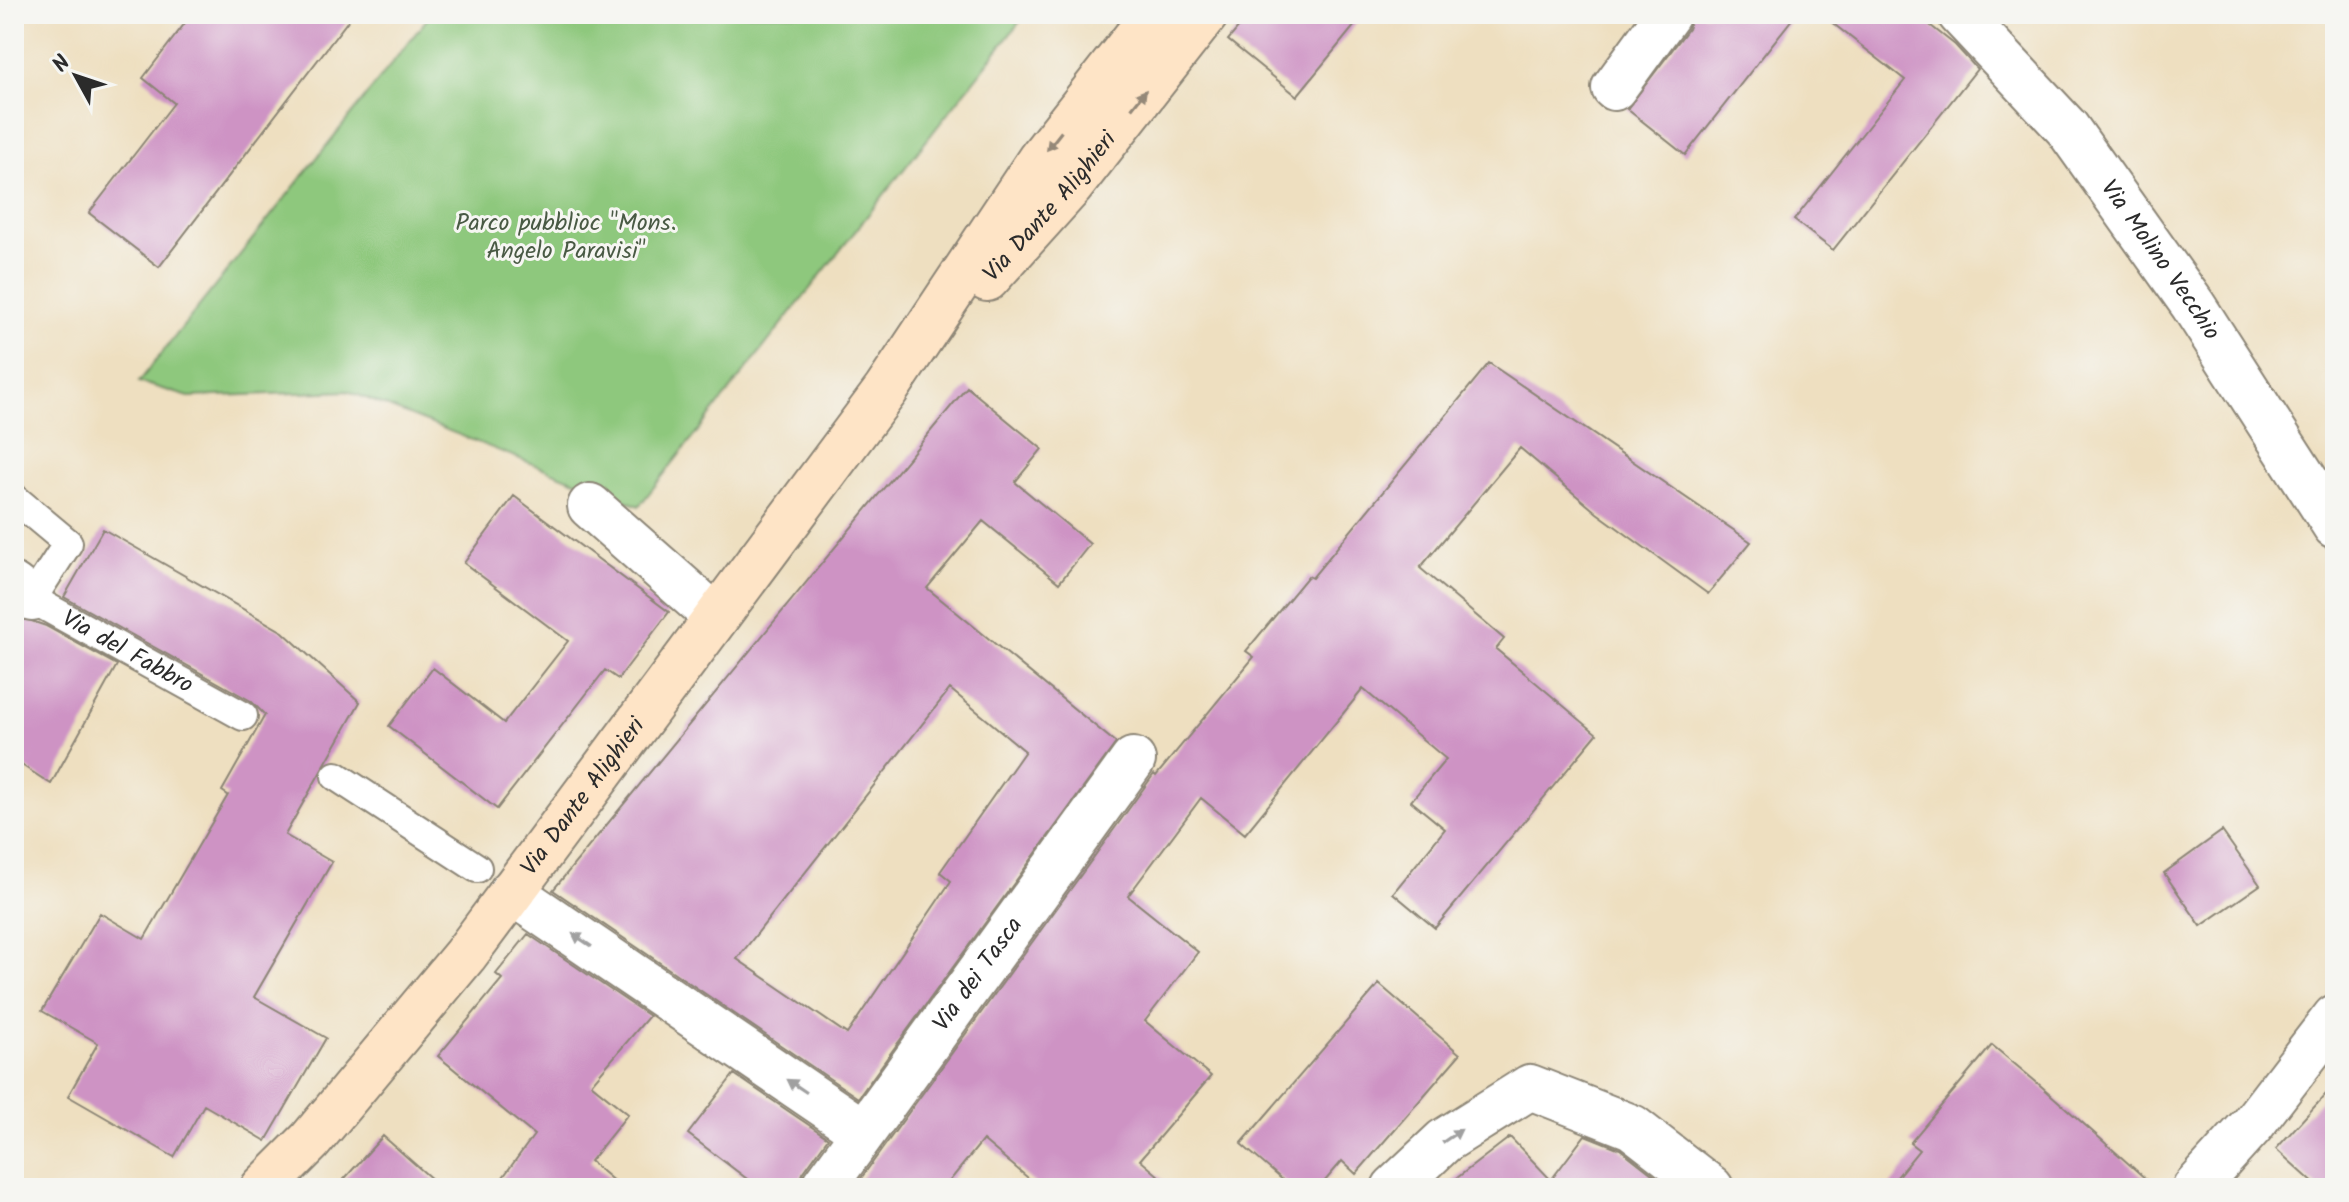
<svg xmlns="http://www.w3.org/2000/svg" width="2349" height="1202" font-family="Kalam,sans-serif">
<style>
.green{fill:#8ec87d;stroke:#5c7a54;stroke-width:2}
.building{fill:#ce93c4;fill-rule:evenodd}
.lines{fill:none;stroke-linecap:round;stroke-linejoin:round}
.service-casing{stroke:#8c8576;stroke-width:32}
.pedestrian-casing{stroke:#8c8576;stroke-width:46}
.minor-casing{stroke:#8c8576;stroke-width:48}
.secondary-casing{stroke:#8c8576;stroke-width:48}
.service{stroke:#fff;stroke-width:28}
.pedestrian{stroke:#fff;stroke-width:42}
.minor{stroke:#fff;stroke-width:44}
.secondary{stroke:#fee4c6;stroke-width:44}
.oneway{fill:#948878}
.oneway2{fill:#a0a0a0}
.labels{text-anchor:middle;dominant-baseline:central;stroke-width:6;stroke-linejoin:round;paint-order:stroke}
.street-label{font-size:24px;fill:#2b2b2b;stroke:#f6f6f2}
.park-label{font-size:24px;fill:#495a44;stroke:#f6f6f2}
</style>
<rect width="100%" height="100%" fill="#f6f6f2"/>
<filter id="ink" filterUnits="userSpaceOnUse"><feTurbulence type="fractalNoise" baseFrequency=".0125" numOctaves="2"/><feDisplacementMap in="SourceGraphic" scale="16" xChannelSelector="R" yChannelSelector="G"/><feConvolveMatrix kernelMatrix="1 2 1 2 8 2 1 2 1" color-interpolation-filters="sRGB"/></filter>
<filter id="wash" filterUnits="userSpaceOnUse"><feTurbulence type="fractalNoise" baseFrequency=".006" numOctaves="4" result="noise"/><feDisplacementMap in="SourceGraphic" scale="32" xChannelSelector="R" yChannelSelector="G"/><feGaussianBlur stdDeviation="1.8" result="paint"/><feColorMatrix in="noise" values="0 0 0 0 0 0 0 0 0 0 0 0 0 0 0 0 0 1.4 0 .05"/><feComposite in="paint" operator="in"/></filter>
<g filter="url(#wash)">
<rect width="100%" height="100%" fill="#eedfc0"/>
<path class="green" d="M 431,14 L 1026,14 L 639,506 L 348,391 L 189,397 L 139,382 Z"/>
<g id="blocks">
<path class="building" d="M 192,14 L 353,14 L 159,267 L 89,213 L 174,103 L 143,78 Z
M 1250,14 L 1364,14 L 1297,96 L 1228,40 Z
M 1693,14 L 1796,14 L 1685,155 L 1627,109 L 1688,29 Z
M 1821,14 L 1916,14 L 1955,45 L 1977,69 L 1833,250 L 1794,220 L 1905,80 Z
M 1489,363 L 1751,542 L 1708,594 L 1597,513 L 1520,448 L 1420,568 L 1504,639 L 1496,649 L 1597,734 L 1435,928 L 1393,893 L 1445,829 L 1411,801 L 1446,759 L 1363,689 L 1245,834 L 1201,798 L 1128,896 L 1198,952 L 1145,1021 L 1211,1076 L 1140,1160 L 1173,1188 L 1040,1188 L 983,1140 L 944,1188 L 854,1188 L 1154,774 L 1156,776 L 1254,657 L 1246,651 L 1308,576 L 1312,578 Z
M 967,387 L 1042,449 L 1015,482 L 1090,544 L 1059,583 L 983,521 L 927,588 L 1116,743 L 858,1098 L 553,890 ZM 950,689 L 1025,751 L 940,872 L 951,881 L 847,1034 L 737,959 Z
M 514,496 L 669,612 L 618,679 L 605,670 L 497,809 L 389,726 L 433,668 L 504,723 L 568,641 L 464,563 Z
M 103,529 L 283,632 L 360,702 L 285,835 L 332,862 L 254,997 L 326,1038 L 266,1141 L 204,1105 L 174,1157 L 68,1096 L 98,1043 L 42,1011 L 100,913 L 144,939 L 228,795 L 222,791 L 265,715 L 251,701 L 64,597 Z
M 14,615 L 46,626 L 117,665 L 51,784 L 14,760 Z
M 2222,831 L 2260,885 L 2201,926 L 2164,873 Z
M 528,934 L 649,1016 L 591,1084 L 628,1114 L 590,1161 L 622,1188 L 495,1188 L 534,1135 L 438,1056 L 502,979 L 496,974 Z
M 1379,984 L 1460,1054 L 1356,1174 L 1342,1161 L 1319,1188 L 1292,1188 L 1241,1144 Z
M 1992,1045 L 2041,1086 L 2156,1188 L 1888,1188 L 1919,1150 L 1910,1143 Z
M 734,1074 L 828,1138 L 803,1173 L 798,1188 L 759,1188 L 688,1134 Z
M 2335,1084 L 2335,1188 L 2319,1188 L 2276,1149 Z
M 1585,1135 L 1620,1149 L 1670,1188 L 1444,1188 L 1510,1137 L 1551,1180 Z
M 383,1136 L 442,1188 L 336,1188 Z"/>
</g>
</g>
<g filter="url(#ink)">
<use href="#blocks" fill-opacity="0" stroke="#8c8576" stroke-width="2"/>
<g class="lines">
<defs>
<g id="service">
<path id="s1" d="M 14,498 L 68,543 L 32,599 L 243,716"/>
<path d="M 336,776 L 477,868"/>
</g>
<path id="pedestrian" d="M 14,585 L 32,599"/>
<g id="minor">
<path id="s2" d="M 1960,14 L 2067,128 L 2193,305 L 2335,526"/>
<path d="M 1614,88 L 1668,14"/>
<path d="M 590,506 L 716,617"/>
<path d="M 511,892 L 861,1130"/>
<path id="s3" d="M 823,1188 L 1133,760"/>
<path d="M 1394,1188 L 1444,1141 L 1530,1087 L 1632,1127 L 1711,1188"/>
<path d="M 2195,1188 L 2252,1125 L 2335,1017"/>
</g>
<g id="secondary">
<path id="s4" d="M 987,279 L 1071,186 L 1206,14"/>
<path id="s5" d="M 263,1188 L 310,1141 L 465,955 L 886,390 L 1040,159 L 1154,14"/>
</g>
</defs>
<use href="#service" class="service-casing"/>
<use href="#pedestrian" class="pedestrian-casing"/>
<use href="#minor" class="minor-casing"/>
<use href="#secondary" class="secondary-casing"/>
<use href="#service" class="service"/>
<use href="#pedestrian" class="pedestrian"/>
<use href="#minor" class="minor"/>
<use href="#secondary" class="secondary"/>
</g>
<defs><path id="oneway-solid" d="M-6-.8H1V-3.2L6.5 0L1 3.2V.8H-6Z" transform="scale(2)"/></defs>
<g class="oneway">
<use href="#oneway-solid" transform="translate(1139 99) rotate(-52)"/>
<use href="#oneway-solid" transform="translate(1054 141) rotate(128)"/>
</g>
<g class="oneway2">
<use href="#oneway-solid" transform="translate(582 940) rotate(-146)"/>
<use href="#oneway-solid" transform="translate(797 1086) rotate(-146)"/>
<use href="#oneway-solid" transform="translate(1452 1136) rotate(-34)"/>
</g>
</g>
<g class="labels">
<g class="street-label">
<text stroke="none"><textPath href="#s4" startOffset="96">Via Dante Alighieri</textPath></text>
<text stroke="none"><textPath href="#s2" startOffset="318">Via Molino Vecchio</textPath></text>
<text stroke="none"><textPath href="#s1" startOffset="246">Via del Fabbro</textPath></text>
<text stroke="none"><textPath href="#s5" startOffset="506">Via Dante Alighieri</textPath></text>
<text stroke="none"><textPath href="#s3" startOffset="264">Via dei Tasca</textPath></text>
</g>
<g class="park-label">
<text x="566" y="223">Parco pubblioc "Mons.<tspan x="566" dy="28">Angelo Paravisi"</tspan></text>
</g>
</g>
<rect width="2349" height="1202" fill="none" stroke="#f6f6f2" stroke-width="48"/>
<g transform="translate(76 76) rotate(310)" stroke="#f6f6f2" stroke-width="6" paint-order="stroke">
<path d="M0-6L14 30L0 20L-14 30Z" fill="#2b2b2b"/>
<text y="-12" font-size="22" font-weight="bold" text-anchor="middle" fill="#2b2b2b">N</text>
</g>
</svg>
